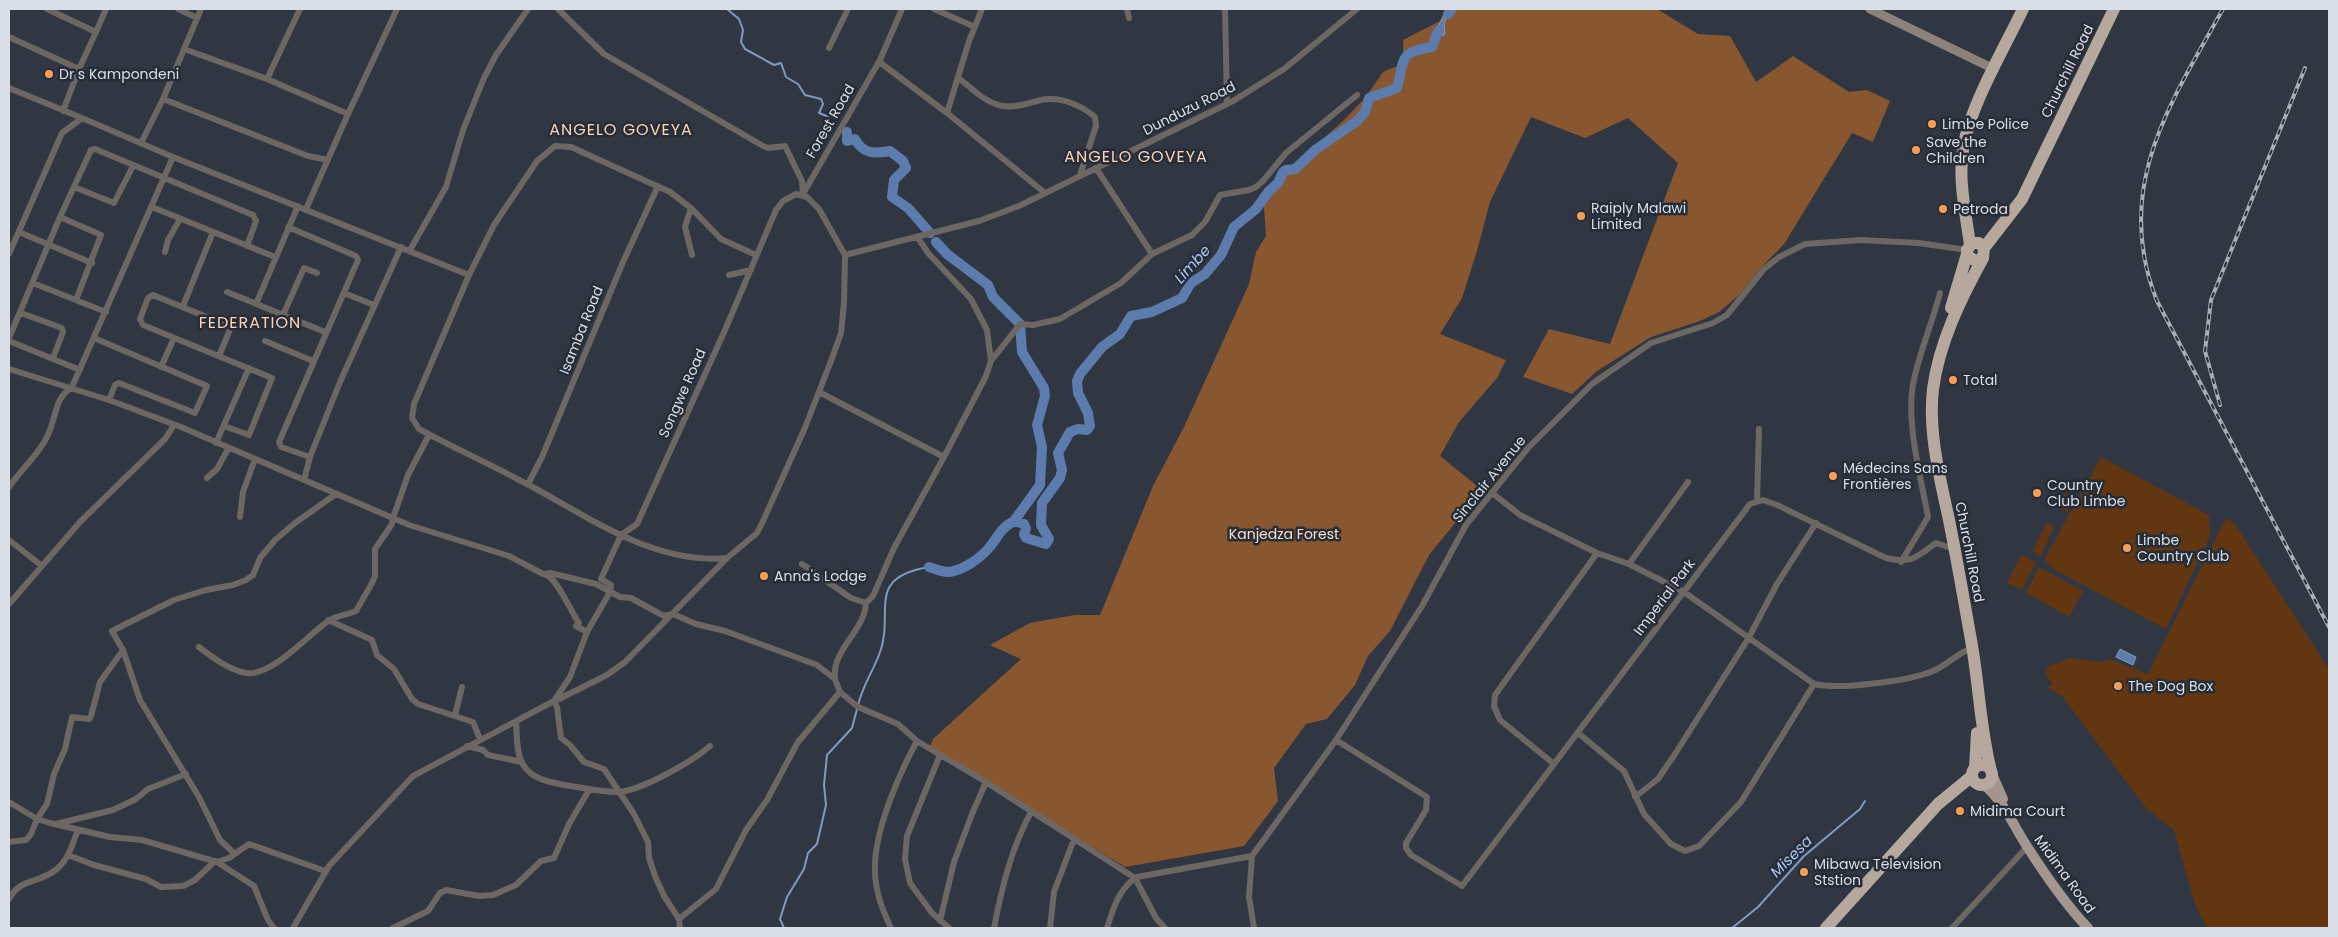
<svg xmlns="http://www.w3.org/2000/svg" width="2338" height="937" font-family="Poppins,sans-serif">
<style>
.green{fill:#623610}
.forest{fill:#89572f}
.water{fill:#5c7cae;stroke:#8299bf}
.lines{fill:none;stroke-linecap:round;stroke-linejoin:round}
.stream{stroke:#8299bf;stroke-width:2}
.river{stroke:#5c7cae;stroke-width:10}
.street{stroke:#6d6763;stroke-width:6}
.secondary{stroke:#8b827b;stroke-width:9}
.primary{stroke:#a2968e;stroke-width:10}
.highway{stroke:#b7a89e;stroke-width:12}
.rail-casing{stroke:#a8adb6;stroke-width:4}
.rail{stroke:#262d38;stroke-width:2;stroke-dasharray:5.5;stroke-linecap:butt}
.street-bridge{stroke:#6d6763;stroke-width:6}
.poi-dot{fill:#fc9e52;stroke:#262d38;stroke-width:2}
.labels{text-anchor:middle;dominant-baseline:central;stroke-width:5;stroke-linejoin:round;paint-order:stroke}
.street-label{font-size:14px;fill:#dadee6;stroke:#262d38}
.poi-label{font-size:14px;fill:#dadee6;stroke:#262d38;text-anchor:start}
.park-label{font-size:14px;fill:#fbdbc4;stroke:#262d38}
.water-label{font-size:15px;font-style:italic;fill:#aac6f2;stroke:#262d38}
.quarter-label{font-size:16px;letter-spacing:1px;fill:#fcd3b6;stroke:#262d38}
</style>
<rect width="100%" height="100%" fill="#303742"/>
<path class="green" d="M 2101,457 L 2209,515 L 2210,536 L 2166,629 L 2055,570 L 2044,560 Z
M 2064,493 L 2074,499 L 2067,512 L 2057,507 Z
M 2226,518 L 2235,524 L 2329,669 L 2329,928 L 2207,928 L 2195,904 L 2174,830 L 2146,808 L 2062,696 L 2047,688 L 2053,684 L 2046,675 L 2047,667 L 2070,658 L 2103,662 L 2109,659 L 2148,674 Z
M 2047,522 L 2054,527 L 2040,557 L 2033,550 Z
M 2021,555 L 2036,562 L 2022,590 L 2007,583 Z
M 2039,567 L 2083,591 L 2069,617 L 2026,593 Z"/>
<path class="forest" d="M 1445,9 L 1657,9 L 1698,34 L 1730,36 L 1756,82 L 1793,56 L 1849,92 L 1867,90 L 1890,101 L 1873,142 L 1852,133 L 1784,244 L 1759,270 L 1739,295 L 1719,312 L 1700,321 L 1651,337 L 1597,371 L 1572,394 L 1523,377 L 1549,329 L 1610,344 L 1678,163 L 1628,118 L 1585,138 L 1531,117 L 1490,202 L 1477,251 L 1462,298 L 1440,334 L 1506,360 L 1497,378 L 1459,422 L 1440,456 L 1482,490 L 1429,555 L 1390,631 L 1368,656 L 1355,685 L 1327,719 L 1306,724 L 1274,768 L 1278,801 L 1244,846 L 1125,867 L 930,747 L 933,739 L 1021,659 L 990,645 L 1030,623 L 1075,615 L 1100,615 L 1153,486 L 1184,427 L 1249,284 L 1256,252 L 1266,236 L 1263,193 L 1343,121 L 1365,98 L 1383,72 L 1404,63 L 1403,40 L 1440,21 Z"/>
<path class="water" d="M 1445,14 L 1448,14 L 1444,24 L 1445,34 L 1442,36 L 1441,33 L 1436,30 Z
M 2120,649 L 2136,657 L 2133,665 L 2116,657 Z"/>
<g class="lines">
<path class="stream" d="M 727,9 L 739,19 L 743,30 L 741,42 L 745,49 L 774,65 L 781,63 L 786,77 L 798,84 L 805,95 L 821,99 L 823,104 L 819,113 L 829,117 L 832,126 L 836,122
M 858,705 C 863,685 872,673 879,655 C 896,613 863,578 929,567
M 784,928 L 780,919 L 787,897 L 804,869 L 808,853 L 817,844 L 826,805 L 824,785 L 827,755 L 852,728 L 857,709
M 1732,928 L 1758,907 L 1804,856 L 1860,809 L 1865,801"/>
<path class="river" d="M 1448,14 L 1452,9
M 847,132 L 847,141 L 855,139 C 863,154 874,154 890,151 L 903,161 L 906,168 L 894,180 L 892,197 L 908,208 L 930,233
M 936,242 L 947,254 L 988,285 L 993,297 L 1020,324 L 1022,352 L 1044,388 L 1045,396 L 1037,425 L 1042,447 L 1040,485 L 1014,521
M 929,567 C 935,569 942,572 948,572 C 962,571 979,559 988,549 C 998,538 999,529 1014,521 L 1024,524 L 1026,529 L 1024,534 L 1026,538 L 1046,544 L 1049,539 L 1041,525 L 1042,503 L 1060,478 L 1062,470 L 1058,453 L 1070,432 L 1078,429 L 1087,430 L 1090,426 L 1088,413 L 1078,393 L 1077,381 L 1080,374 L 1102,347 L 1120,334 L 1131,316 L 1152,312 L 1182,298 L 1191,283 L 1205,274 L 1221,255 L 1234,227 L 1256,209 L 1269,191 L 1278,183 L 1283,172 L 1286,170 L 1295,169 L 1315,150 L 1357,121 L 1365,112 L 1369,98 L 1397,88 C 1405,59 1398,52 1432,47 L 1438,31"/>
<path class="street" d="M 47,9 L 96,32 L 79,69
M 178,9 L 197,18
M 300,9 L 267,79 L 348,114
M 558,9 L 604,54 L 763,146 L 768,148 L 785,146 L 802,181 L 803,195
M 934,9 L 975,27
M 1127,9 L 1129,18
M 1225,9 L 1227,103
M 96,32 L 106,9
M 9,37 L 79,69 L 63,111
M 829,48 L 848,9
M 184,49 L 267,79
M 880,60 L 882,64 L 947,113 L 1045,193
M 958,78 C 973,88 984,103 1003,106 C 1015,108 1029,103 1041,100 C 1060,96 1081,105 1095,117 L 1096,126 L 1080,175
M 9,88 L 82,118
M 163,99 L 308,156 L 328,160
M 947,113 L 969,41 L 982,9
M 141,143 L 163,99 L 201,9
M 1096,168 L 1152,254
M 74,187 L 114,203 L 133,166
M 803,194 L 880,60 L 902,9
M 152,207 L 275,257
M 691,208 L 685,227 L 692,255
M 306,209 L 348,114 L 397,9
M 60,217 L 101,235 L 76,300
M 288,227 L 356,256 L 358,260 L 279,442 L 281,447 L 310,457
M 19,232 L 92,263
M 410,250 L 446,187 L 463,130 L 484,78 L 496,55 L 528,9
M 165,252 L 168,240 L 180,219
M 9,254 L 62,133 L 82,118 L 173,157 L 469,275
M 845,255 L 979,221 L 1019,206 L 1233,101 L 1284,69 L 1357,9
M 729,275 L 751,270
M 33,283 L 106,312
M 227,292 L 325,332
M 344,293 L 374,305
M 256,304 L 298,206
M 183,306 L 213,232
M 21,313 L 62,328 L 63,332 L 53,358
M 283,315 L 304,268 L 317,273
M 9,338 L 60,217 L 91,150 L 95,149 L 253,215 L 256,221 L 247,246
M 94,338 L 207,386 L 195,413 L 119,383 L 115,385 L 109,400
M 9,341 L 80,370
M 265,341 L 313,361
M 219,356 L 231,327 L 153,295 L 148,298 L 140,319 L 143,325 L 272,378 L 249,435 L 224,426
M 991,361 L 1020,324 L 1033,325 L 1060,319 L 1121,283 L 1152,254 L 1192,235 L 1205,222 L 1220,195 L 1249,190 L 1256,187 L 1263,181 L 1286,153 L 1357,95
M 161,367 L 174,338
M 9,369 L 109,400 L 181,427 L 409,525 L 509,556 L 543,574 L 550,573 L 596,584 L 620,597 L 631,598 L 664,616 L 673,614 L 696,624 L 725,631 L 817,665 L 835,679 L 840,692 L 858,707 L 898,724 L 917,741 L 986,782 L 1135,878 L 1156,918 L 1165,928
M 819,392 L 944,457
M 216,443 L 249,368
M 207,478 L 217,469 L 228,449
M 304,480 L 310,457 L 340,382 L 401,247
M 528,484 L 542,457 L 623,262 L 658,186
M 9,487 C 22,468 44,450 51,427 C 57,410 56,398 72,387 L 173,157
M 1491,492 L 1520,515 L 1597,553 L 1629,564 L 1684,592 L 1814,684 C 1839,690 1909,681 1933,671 C 1946,666 1961,650 1973,648
M 1757,501 L 1759,429
M 240,517 L 243,492 L 255,459
M 9,540 L 42,566
M 727,558 C 654,565 589,517 527,484 C 492,465 454,448 419,429 L 412,418 L 414,404 L 469,275 L 494,225 L 537,161 L 555,146 L 571,147 L 670,192 L 691,208 L 721,239 L 756,255
M 1901,562 L 1928,517 C 1921,478 1906,423 1913,384 C 1919,353 1932,324 1940,293
M 802,564 L 851,598 L 866,603
M 1629,564 L 1688,482
M 546,575 C 557,578 571,612 579,623 L 576,626 L 587,632
M 9,604 L 80,522 L 165,439 L 174,425
M 328,620 L 372,640 L 377,655 L 394,669 L 412,699 L 418,704 L 473,722 L 480,739
M 199,647 C 212,657 229,670 246,673 C 271,677 307,636 327,622 C 334,616 347,615 356,611 L 372,583 L 375,576 L 375,549 L 392,524 L 393,518 L 408,475 L 429,435
M 835,679 C 831,650 865,631 866,603 L 873,596 L 894,548 L 944,457 L 986,376 L 991,361 L 987,330 L 971,299 L 928,253 L 918,238
M 559,699 L 607,675 L 625,662 L 727,558 L 757,533 L 763,521 L 804,430 L 831,361 L 841,333 L 844,303 L 845,255 L 819,209 L 807,197 L 796,194 L 783,201 L 776,210 L 725,330 L 637,524 L 621,535 L 601,579 L 611,585 L 610,592 L 587,632 L 570,677 L 554,701 L 557,707 L 561,738 L 570,745 L 584,762 L 604,769 L 634,814 L 648,842 L 649,858 L 655,876 L 664,896 L 679,919 L 680,928
M 455,715 L 462,687
M 516,721 C 517,735 516,751 522,763 C 531,779 548,782 565,785 C 583,788 600,792 618,792 C 641,791 693,761 710,746
M 1578,733 L 1624,771 L 1644,814 L 1671,844 L 1685,851 L 1699,846 L 1741,802 L 1814,684
M 1336,740 L 1427,797 L 1426,810 L 1406,843 L 1406,848 L 1411,855 L 1462,886 L 1750,504 L 1763,500 L 1777,505 L 1886,558 C 1911,564 1916,558 1936,543 L 1954,549
M 467,746 L 483,750 L 488,755 L 522,762
M 940,755 L 907,836 L 905,859 L 910,883 L 932,913 L 949,928
M 1554,764 L 1500,720 L 1494,706 L 1495,695 L 1597,553
M 1635,797 L 1658,779 L 1675,754 L 1748,639 L 1777,584 L 1816,523
M 9,802 L 37,819 L 50,823 L 110,837 L 142,840 L 217,862 L 254,886 L 268,920 L 274,928
M 56,824 L 113,810 L 136,799 L 148,789 L 186,774
M 9,842 L 26,840 L 31,834 L 37,819 L 47,804 L 54,774 L 65,749 L 72,717 L 89,719 L 91,716 L 100,682 L 123,650
M 235,854 L 220,840 L 199,797 L 140,700 L 123,650 L 112,631 L 174,600 L 206,590 L 233,585 L 246,580 L 253,575 L 260,558 L 275,540 L 295,523 L 336,494
M 68,855 L 94,865 L 146,879 L 161,887 L 183,886 L 195,880 L 215,861
M 1252,856 L 1249,897 L 1254,928
M 217,862 L 229,858 L 249,844 L 325,871
M 9,899 C 20,878 37,884 54,871 C 68,862 72,845 78,830
M 679,919 L 716,889 L 746,830 L 767,800 L 798,742 L 840,692
M 940,921 L 954,862 L 972,814 L 986,782
M 293,928 L 329,866 L 413,776 L 554,701
M 393,928 L 428,911 L 440,893 L 446,890 L 479,896 L 493,895 L 516,885 L 541,861 L 554,858 L 569,824 L 589,790
M 891,928 C 882,910 874,886 875,865 C 876,827 899,774 917,741
M 994,928 C 1002,887 1011,849 1031,812
M 1050,928 L 1054,892 L 1074,839
M 1107,928 C 1113,909 1119,888 1137,877 L 1252,856 L 1336,740 L 1422,606 L 1466,525 L 1528,448 L 1592,384 L 1651,343 L 1713,323 L 1727,315 L 1764,269 L 1779,257 L 1805,244 L 1861,240 L 1919,243 L 1967,250
M 1952,928 L 2027,847"/>
<path class="secondary" d="M 1870,9 L 1994,69"/>
<path class="primary" d="M 1992,774 L 2003,799
M 1984,785 C 2004,801 2014,827 2028,848 C 2046,876 2065,904 2088,928"/>
<path class="highway" d="M 1970,245 C 1966,214 1958,181 1963,150 C 1969,107 2004,49 2023,9
M 1984,248 L 1979,243 L 1972,243 L 1967,250 L 1968,257 L 1977,261 L 1983,258 L 1984,248 L 2022,199 L 2114,9
M 1983,258 C 1961,298 1939,343 1933,389 C 1928,433 1940,478 1949,520 C 1957,560 1964,600 1971,640 C 1979,683 1980,728 1991,771
M 1951,308 L 1967,254
M1972 775a10 10 0 1 1 20 0a10 10 0 1 1-20 0Z
M 1975,768 L 1977,733
M 1826,928 L 1938,804 L 1972,776"/>
<defs>
<path id="rail" d="M 2223,9 C 2170,104 2112,188 2157,301 L 2329,627
M 2220,405 L 2205,351 L 2211,300 L 2305,68"/>
</defs>
<use href="#rail" class="rail-casing"/>
<use href="#rail" class="rail"/>
<path class="street-bridge" d="M 554,701 L 559,699"/>
</g>
<g class="poi-dot">
<circle cx="49" cy="74" r="5"/>
<circle cx="1932" cy="124" r="5"/>
<circle cx="1916" cy="150" r="5"/>
<circle cx="1943" cy="209" r="5"/>
<circle cx="1581" cy="216" r="5"/>
<circle cx="1953" cy="380" r="5"/>
<circle cx="1833" cy="476" r="5"/>
<circle cx="2037" cy="493" r="5"/>
<circle cx="2127" cy="548" r="5"/>
<circle cx="764" cy="576" r="5"/>
<circle cx="2118" cy="686" r="5"/>
<circle cx="1960" cy="811" r="5"/>
<circle cx="1804" cy="872" r="5"/>
</g>
<g class="labels">
<g class="street-label">
<text transform="translate(2067 71) rotate(-64)">Churchill Road</text>
<text transform="translate(1189 108) rotate(-27)">Dunduzu Road</text>
<text transform="translate(830 121) rotate(-60)">Forest Road</text>
<text transform="translate(581 330) rotate(-68)">Isamba Road</text>
<text transform="translate(682 393) rotate(-66)">Songwe Road</text>
<text transform="translate(1489 479) rotate(-51)">Sinclair Avenue</text>
<text transform="translate(1970 552) rotate(79)">Churchill Road</text>
<text transform="translate(1664 597) rotate(-53)">Imperial Park</text>
<text transform="translate(2065 874) rotate(54)">Midima Road</text>
</g>
<g class="poi-label">
<text x="59" y="74">Dr s Kampondeni</text>
<text x="1942" y="124">Limbe Police</text>
<text x="1926" y="142">Save the<tspan x="1926" dy="16">Children</tspan></text>
<text x="1591" y="208">Raiply Malawi<tspan x="1591" dy="16">Limited</tspan></text>
<text x="1953" y="209">Petroda</text>
<text x="1963" y="380">Total</text>
<text x="1843" y="468">Médecins Sans<tspan x="1843" dy="16">Frontières</tspan></text>
<text x="2047" y="485">Country<tspan x="2047" dy="16">Club Limbe</tspan></text>
<text x="2137" y="540">Limbe<tspan x="2137" dy="16">Country Club</tspan></text>
<text x="774" y="576">Anna's Lodge</text>
<text x="2128" y="686">The Dog Box</text>
<text x="1970" y="811">Midima Court</text>
<text x="1814" y="864">Mibawa Television<tspan x="1814" dy="16">Ststion</tspan></text>
</g>
<g class="park-label">
<text x="1284" y="534">Kanjedza Forest</text>
</g>
<g class="water-label">
<text transform="translate(1192 264) rotate(-48)">Limbe</text>
<text transform="translate(1791 856) rotate(-45)">Misesa</text>
</g>
<g class="quarter-label">
<text x="621" y="129">ANGELO GOVEYA</text>
<text x="1136" y="156">ANGELO GOVEYA</text>
<text x="250" y="322">FEDERATION</text>
</g>
</g>
<rect width="2338" height="937" fill="none" stroke="#dadee6" stroke-width="20"/>
</svg>
